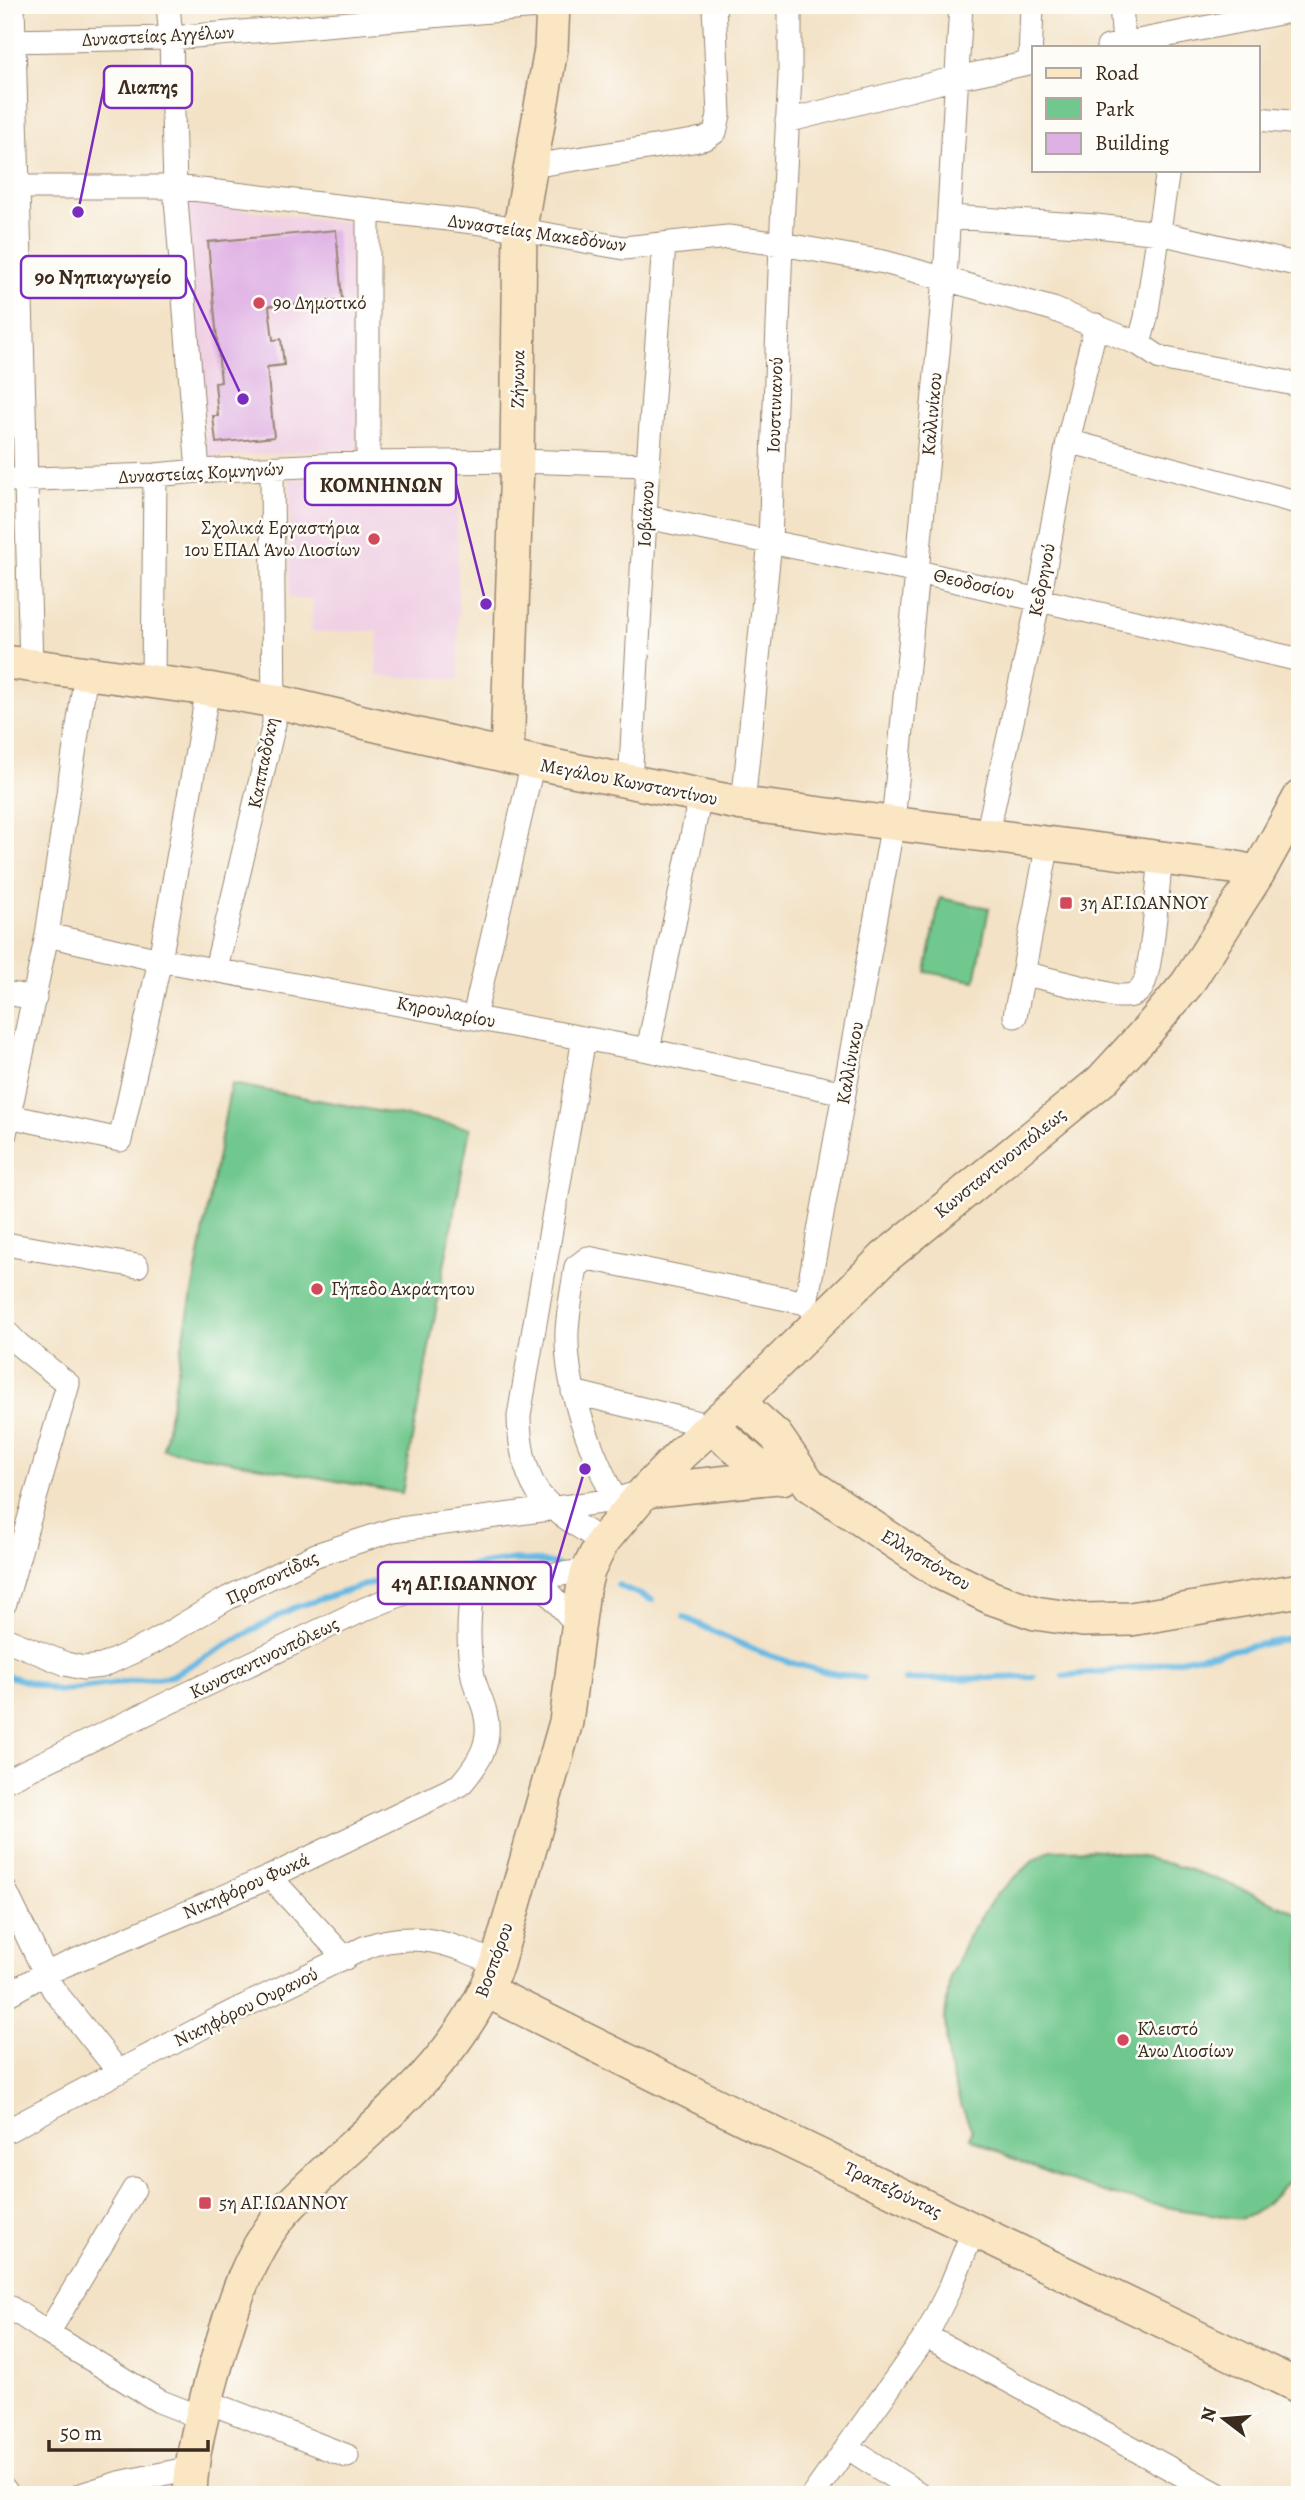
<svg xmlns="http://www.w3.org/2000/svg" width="1305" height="2500" font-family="Alegreya,serif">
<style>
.built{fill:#f0d0e4}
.green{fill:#71c88e;stroke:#567956;stroke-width:2}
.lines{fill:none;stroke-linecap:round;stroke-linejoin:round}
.stream{stroke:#67b9e3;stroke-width:6}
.building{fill:#dfb0e4}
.street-casing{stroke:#978672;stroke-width:25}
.secondary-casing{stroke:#978672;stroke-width:36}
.street{stroke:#fff;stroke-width:23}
.secondary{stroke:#fbe6c4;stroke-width:33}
.poi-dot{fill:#d1495b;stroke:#fdfcf7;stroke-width:2.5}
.labels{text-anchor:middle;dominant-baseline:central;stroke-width:5;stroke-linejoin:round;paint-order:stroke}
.street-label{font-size:19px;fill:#3b2a1e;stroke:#fdfcf7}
.poi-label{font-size:19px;fill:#3b2a1e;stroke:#fdfcf7;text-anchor:start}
.leader{fill:none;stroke:#7b2cbf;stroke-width:2.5}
.callout-dot{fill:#7b2cbf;stroke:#fdfcf7;stroke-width:2.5}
.callout{fill:#fdfcf7;stroke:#7b2cbf;stroke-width:2.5}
.callout-label{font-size:21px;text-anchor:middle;font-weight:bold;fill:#3b2a1e}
</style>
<rect width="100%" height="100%" fill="#fdfcf7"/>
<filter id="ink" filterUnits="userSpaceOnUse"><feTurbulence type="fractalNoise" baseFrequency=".0143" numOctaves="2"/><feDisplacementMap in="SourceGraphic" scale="14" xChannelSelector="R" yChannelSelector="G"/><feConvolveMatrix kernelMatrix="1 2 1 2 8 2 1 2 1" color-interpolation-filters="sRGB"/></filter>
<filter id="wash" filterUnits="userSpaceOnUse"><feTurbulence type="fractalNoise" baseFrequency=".00686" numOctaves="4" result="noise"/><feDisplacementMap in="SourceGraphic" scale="28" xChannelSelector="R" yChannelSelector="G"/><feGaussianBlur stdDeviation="1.57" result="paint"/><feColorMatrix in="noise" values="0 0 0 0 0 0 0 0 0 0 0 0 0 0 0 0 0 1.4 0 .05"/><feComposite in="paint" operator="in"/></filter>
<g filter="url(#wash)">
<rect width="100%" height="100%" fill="#f3e2c6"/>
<path class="built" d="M 183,202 L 357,224 L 358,449 L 208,457 Z
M 457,472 L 459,679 L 376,676 L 378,631 L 311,632 L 313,599 L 289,599 L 290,479 Z"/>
<path class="green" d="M 940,898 L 989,908 L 975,981 L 926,972 Z
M 231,1084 L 470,1128 L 402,1493 L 163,1449 Z
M 1051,1850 C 1067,1850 1084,1849 1100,1850 C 1170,1858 1237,1885 1300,1915 L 1300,2169 C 1287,2182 1261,2214 1243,2218 C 1234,2220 1220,2215 1211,2214 C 1127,2204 1045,2177 970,2138 L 972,2130 L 960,2103 L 948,2062 L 945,2018 L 950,1976 L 969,1935 L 995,1896 L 1033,1861 Z"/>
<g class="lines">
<path class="stream" d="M 618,1585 L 652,1600
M 684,1617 C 744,1647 796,1670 863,1678
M 5,1675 L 59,1691 L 171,1676 L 293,1608 L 390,1577 L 511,1560 L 538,1561 L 557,1565
M 1063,1676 L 1137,1668 L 1300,1637
M 905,1680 L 1034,1677"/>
</g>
<g id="blocks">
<path class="building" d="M 336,230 L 342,300 L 269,306 L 273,340 L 281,339 L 284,365 L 267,367 L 274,437 L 216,443 L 213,416 L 218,416 L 215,383 L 221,382 L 208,242 Z"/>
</g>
</g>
<g filter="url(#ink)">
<use href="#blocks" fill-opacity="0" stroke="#978672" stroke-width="2"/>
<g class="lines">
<defs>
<path id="street" d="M 13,5 L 31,666
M 168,5 L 171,38 L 175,187 L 198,471
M 1121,5 L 1124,44
M 5,41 L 171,38 L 562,5
M 1108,47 L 1300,9
M 1030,62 L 1032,5
M 1258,119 L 1300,123
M 787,121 L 956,78 L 1034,62
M 531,166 L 693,141 L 706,138 L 715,132 L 719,115 L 714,5
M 5,187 L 175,187 L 482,223 L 624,248 L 728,237 L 781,244 L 884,262 L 1053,309 L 1139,344 L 1160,358 L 1300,385
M 368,211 L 368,463
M 949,217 L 1096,226 L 1160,233 L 1300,265
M 1139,344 L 1146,318 L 1168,170
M 1068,441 L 1300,503
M 5,480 L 155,475 L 198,471 L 368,463 L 517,461 L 648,465
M 646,517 L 918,572 L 1300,660
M 153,681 L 155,475
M 630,784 L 648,465 L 664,244
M 743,804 L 770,541 L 781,244 L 790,76 L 790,5
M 987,835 L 1039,599 L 1068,441 L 1096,325
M 47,935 L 160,960 L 648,1050 L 844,1093
M 216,969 L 274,724 L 272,469
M 1023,973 L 1116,996 C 1126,996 1134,997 1141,989 C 1152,976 1158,880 1161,857
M 5,993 L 35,998
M 1015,1016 L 1048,843
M 474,1017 L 533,762
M 584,1038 L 519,1416 C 519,1440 524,1470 537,1491 C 552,1512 581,1527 602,1542
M 648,1050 L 700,797
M 9,1116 L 120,1140 L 160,960 L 208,689
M 5,1134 L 47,935 L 86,673
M 5,1244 L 137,1266
M 806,1303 L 893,823 L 945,279 L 961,5
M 5,1331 L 18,1344 L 68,1384 L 5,1603
M 573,1392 L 711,1426
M 615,1500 C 590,1448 565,1390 567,1331 C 568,1310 573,1288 576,1267 L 588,1258 L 806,1303 L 816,1313
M 534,1576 L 578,1626
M 5,1639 L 66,1664 L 83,1668 L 102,1666 L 152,1643 L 228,1598 L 316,1555 L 393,1530 L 615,1500 L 644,1491
M 5,1781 L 365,1609 L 412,1590 L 588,1571
M 270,1877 L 345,1958
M 5,1890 L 53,1989 L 118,2071
M 5,1996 L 44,1974 L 270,1877 L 460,1785 C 479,1763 493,1742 485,1712 C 482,1699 475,1688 473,1676 C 467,1645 468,1616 473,1585
M 5,2132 L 218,2019 L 366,1947 C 416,1929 452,1944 497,1964
M 5,2304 L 48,2333 L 159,2401 L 202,2418
M 48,2333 L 134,2189
M 926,2336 L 1219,2495
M 206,2401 L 347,2456
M 847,2447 L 921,2495
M 5,2490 L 8,2495
M 81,2495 L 119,2483 L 191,2468
M 813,2495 L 926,2336 L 950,2288 L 974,2229"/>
<path id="secondary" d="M 5,662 L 208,689 L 274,701 L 533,762 L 743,804 L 1232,867 L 1258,873
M 507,756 L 517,461 L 520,228 L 551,49 L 553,5
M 738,1402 L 776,1436 L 810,1485 L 941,1573 L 992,1598 L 1035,1613 L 1083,1620 L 1131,1619 L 1300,1590
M 711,1426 L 754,1463 L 782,1478
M 645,1491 L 777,1477
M 487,1991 L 781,2137 L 1300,2387
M 190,2495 C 191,2454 202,2415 213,2375 C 230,2315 246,2249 292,2203 C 369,2125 455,2072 497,1964 L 566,1722 L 583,1590 L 588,1571 L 602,1542 L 645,1491 L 682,1453 L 738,1402 L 884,1258 L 1101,1081 L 1147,1031 L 1187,984 L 1258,873 L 1300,797"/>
</defs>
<use href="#street" class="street-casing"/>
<use href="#secondary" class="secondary-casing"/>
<use href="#street" class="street"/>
<use href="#secondary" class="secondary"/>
</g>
</g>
<g class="poi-dot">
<circle cx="259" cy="303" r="7"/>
<circle cx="374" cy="539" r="7"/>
<rect x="1059" y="896" width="14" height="14" rx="3.5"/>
<circle cx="317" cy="1289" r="7"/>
<circle cx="1123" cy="2040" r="7"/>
<rect x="198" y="2196" width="14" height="14" rx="3.5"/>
</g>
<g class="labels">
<g class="street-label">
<text transform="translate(158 36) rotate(-3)">Δυναστείας Αγγέλων</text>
<text transform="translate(537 233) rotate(8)">Δυναστείας Μακεδόνων</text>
<text transform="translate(518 379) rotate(-89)">Ζήνωνα</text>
<text transform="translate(775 405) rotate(-88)">Ιουστινιανού</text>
<text transform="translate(932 414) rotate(-85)">Καλλινίκου</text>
<text transform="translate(201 473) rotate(-3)">Δυναστείας Κομνηνών</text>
<text transform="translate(646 514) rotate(-87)">Ιοβιάνου</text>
<text transform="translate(1042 580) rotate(-79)">Κεδρηνού</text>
<text transform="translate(974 584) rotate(13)">Θεοδοσίου</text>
<text transform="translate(263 763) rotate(-79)">Καππαδόκη</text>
<text transform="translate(629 782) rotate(11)">Μεγάλου Κωνσταντίνου</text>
<text transform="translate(446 1012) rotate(11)">Κηρουλαρίου</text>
<text transform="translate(850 1063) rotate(-80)">Καλλίνικου</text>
<text transform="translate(1000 1163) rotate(-39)">Κωνσταντινουπόλεως</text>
<text transform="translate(926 1560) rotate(31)">Ελλησπόντου</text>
<text transform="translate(272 1578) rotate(-26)">Προποντίδας</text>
<text transform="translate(264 1658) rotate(-26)">Κωνσταντινουπόλεως</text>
<text transform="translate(246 1886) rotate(-24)">Νικηφόρου Φωκά</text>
<text transform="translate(494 1960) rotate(-70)">Βοσπόρου</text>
<text transform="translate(246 2007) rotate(-26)">Νικηφόρου Ουρανού</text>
<text transform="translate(893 2190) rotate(26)">Τραπεζούντας</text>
</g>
<g class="poi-label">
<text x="273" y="303">9ο Δημοτικό</text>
<text x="360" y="528" text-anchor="end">Σχολικά Εργαστήρια<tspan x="360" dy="22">1ου ΕΠΑΛ Άνω Λιοσίων</tspan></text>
<text x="1080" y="903">3η ΑΓ.ΙΩΑΝΝΟΥ</text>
<text x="331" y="1289">Γήπεδο Ακράτητου</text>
<text x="1137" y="2029">Κλειστό<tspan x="1137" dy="22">Άνω Λιοσίων</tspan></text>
<text x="219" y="2203">5η ΑΓ.ΙΩΑΝΝΟΥ</text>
</g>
</g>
<path class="leader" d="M78 212L104 87M243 399L186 277M486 604L456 484M585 1469L551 1583"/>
<g class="callout-dot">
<circle cx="78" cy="212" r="7"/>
<circle cx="243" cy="399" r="7"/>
<circle cx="486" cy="604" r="7"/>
<circle cx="585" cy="1469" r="7"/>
</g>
<g class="callout">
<rect x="104" y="66" width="88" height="42" rx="7"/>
<rect x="21" y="256" width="165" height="42" rx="7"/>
<rect x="305" y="463" width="151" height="42" rx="7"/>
<rect x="378" y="1562" width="173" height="42" rx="7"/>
</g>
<g class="callout-label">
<text x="148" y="94">Λιαπης</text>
<text x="103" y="284">9ο Νηπιαγωγείο</text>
<text x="381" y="492">ΚΟΜΝΗΝΩΝ</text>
<text x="464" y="1590">4η ΑΓ.ΙΩΑΝΝΟΥ</text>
</g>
<rect width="1305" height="2500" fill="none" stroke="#fdfcf7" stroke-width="28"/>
<rect x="1032" y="46" width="228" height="126" fill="#fdfcf7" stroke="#afa8a0" stroke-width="2"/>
<rect x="1046" y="68" width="35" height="10" fill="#fbe6c4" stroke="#afa8a0" stroke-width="2"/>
<text x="1095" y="80" font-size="21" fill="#3b2a1e">Road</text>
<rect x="1046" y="98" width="35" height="21" fill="#71c88e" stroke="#afa8a0" stroke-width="2"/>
<text x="1095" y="116" font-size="21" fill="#3b2a1e">Park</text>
<rect x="1046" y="133" width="35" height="21" fill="#dfb0e4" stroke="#afa8a0" stroke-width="2"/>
<text x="1095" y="150" font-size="21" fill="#3b2a1e">Building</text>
<g transform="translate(1224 2419) rotate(286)" stroke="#fdfcf7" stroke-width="5" paint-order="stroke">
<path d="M0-5L12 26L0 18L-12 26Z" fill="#3b2a1e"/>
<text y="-10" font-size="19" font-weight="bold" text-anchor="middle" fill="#3b2a1e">N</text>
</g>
<path d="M49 2440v10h159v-10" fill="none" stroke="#3b2a1e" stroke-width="3.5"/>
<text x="60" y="2440" font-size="21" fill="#3b2a1e" stroke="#fdfcf7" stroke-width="5" paint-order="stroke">50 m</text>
</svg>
